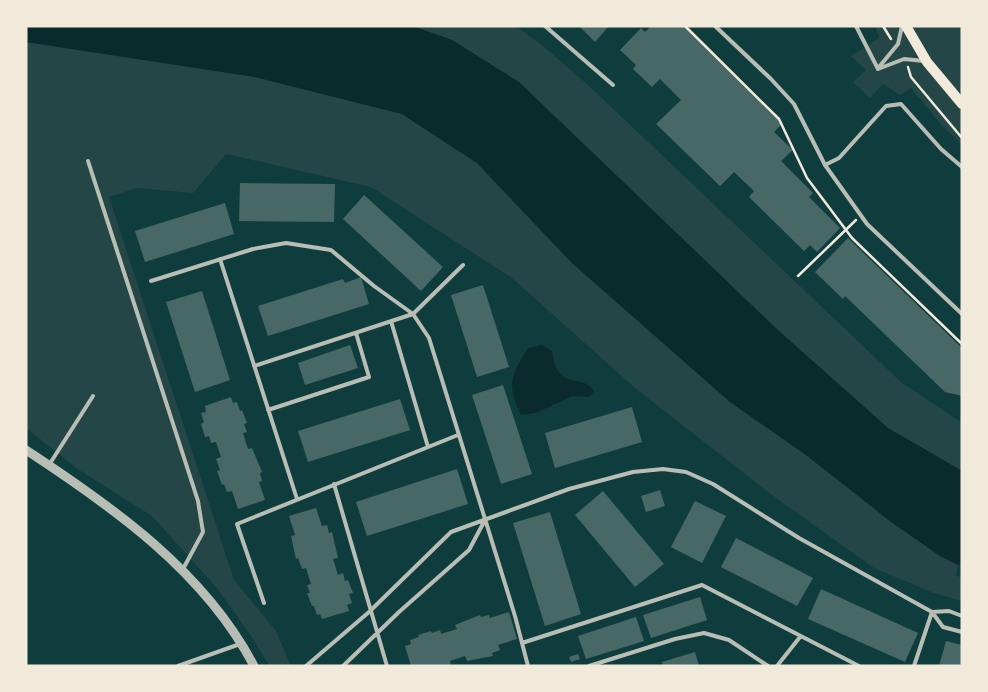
<svg xmlns="http://www.w3.org/2000/svg" width="988" height="692" font-family="'PT Sans',sans-serif">
<style>
.green{fill:#244646}
.water{fill:#0a2a2b}
.building{fill:#486865}
.lines{fill:none;stroke-linecap:round;stroke-linejoin:round}
.path{stroke:#f1e9da;stroke-width:2.5}
.service{stroke:#b8beb3;stroke-width:4}
.tertiary{stroke:#b8beb3;stroke-width:9}
.secondary{stroke:#f1e9da;stroke-width:10}
</style>
<rect width="100%" height="100%" fill="#0f3d3e"/>
<path class="green" d="M 412,26 L 516,26 L 543,46 L 588,85 L 902,383 L 962,423 L 962,471 L 888,428 L 452,40 Z
M 875,26 L 962,26 L 962,144 L 943,127 L 911,88 L 900,95 L 883,84 L 870,98 L 853,82 L 866,70 L 851,56 L 879,38 Z
M 26,42 L 255,77 L 402,114 L 477,163 L 572,263 L 730,402 L 806,455 L 940,556 L 958,565 L 956,575 L 962,578 L 962,601 L 931,592 L 874,568 L 772,495 L 635,388 L 512,278 L 371,187 L 226,154 L 193,193 L 137,188 L 109,197 L 234,580 L 276,631 L 291,666 L 269,666 L 254,640 L 217,588 L 152,516 L 79,470 L 26,428 Z"/>
<path class="water" d="M 26,26 L 412,26 L 452,40 L 519,82 L 780,332 L 888,428 L 962,471 L 962,561 L 958,565 L 940,556 L 891,522 L 806,455 L 730,402 L 572,263 L 477,163 L 402,114 L 255,77 L 26,42 Z
M 542,345 L 552,351 C 557,394 586,372 594,392 L 588,397 L 572,396 L 536,413 L 521,415 C 506,384 511,375 528,348 Z"/>
<path class="building" d="M 579,26 L 609,26 L 595,42 Z
M 651,26 L 684,26 L 783,123 L 774,132 L 793,150 L 781,161 L 813,193 L 809,197 L 840,228 L 817,252 L 810,245 L 804,251 L 749,197 L 754,191 L 734,172 L 720,186 L 656,124 L 681,100 L 660,79 L 652,87 L 633,69 L 636,65 L 620,50 L 641,28 L 645,32 Z
M 240,183 L 335,184 L 334,222 L 239,221 Z
M 364,195 L 443,267 L 421,291 L 343,219 Z
M 225,203 L 234,234 L 145,262 L 135,231 Z
M 848,238 L 962,348 L 962,396 L 945,392 L 845,296 L 843,299 L 815,272 Z
M 361,277 L 369,304 L 268,336 L 258,306 L 343,279 L 345,283 Z
M 483,285 L 509,367 L 477,377 L 451,295 Z
M 202,291 L 230,380 L 195,392 L 166,302 Z
M 350,345 L 358,368 L 305,385 L 298,363 Z
M 503,385 L 532,474 L 501,484 L 472,395 Z
M 231,397 L 233,403 L 237,402 L 240,411 L 242,410 L 247,423 L 244,424 L 247,432 L 243,433 L 248,449 L 252,448 L 262,472 L 260,473 L 262,481 L 259,482 L 265,500 L 238,509 L 232,491 L 227,492 L 224,484 L 222,485 L 217,471 L 220,470 L 216,459 L 221,457 L 216,442 L 211,443 L 209,436 L 205,437 L 201,424 L 204,422 L 201,413 L 206,412 L 205,406 Z
M 400,399 L 410,430 L 308,462 L 298,431 Z
M 632,407 L 642,442 L 555,468 L 545,433 Z
M 457,469 L 468,504 L 367,536 L 356,502 Z
M 660,490 L 665,506 L 646,512 L 641,496 Z
M 603,491 L 664,564 L 635,587 L 575,515 Z
M 695,501 L 726,516 L 702,563 L 671,547 Z
M 316,508 L 322,526 L 327,525 L 329,533 L 332,532 L 338,558 L 333,559 L 338,575 L 343,573 L 345,581 L 348,580 L 353,593 L 349,594 L 352,603 L 347,605 L 349,611 L 322,619 L 320,614 L 317,615 L 314,606 L 312,606 L 307,593 L 310,593 L 307,585 L 311,584 L 306,568 L 302,569 L 298,558 L 296,559 L 291,536 L 295,535 L 289,516 Z
M 550,512 L 581,614 L 545,626 L 513,523 Z
M 736,538 L 813,578 L 797,606 L 721,567 Z
M 821,589 L 918,633 L 905,662 L 808,619 Z
M 700,597 L 707,620 L 651,638 L 643,615 Z
M 509,612 L 517,639 L 498,645 L 500,650 L 492,653 L 493,656 L 467,661 L 465,656 L 450,661 L 451,666 L 411,666 L 405,646 L 411,644 L 410,640 L 419,637 L 418,635 L 431,631 L 432,633 L 440,630 L 441,634 L 457,629 L 455,625 L 480,615 L 481,617 L 489,615 L 490,618 Z
M 636,617 L 644,641 L 586,659 L 578,636 Z
M 946,641 L 962,645 L 962,666 L 939,666 Z
M 695,652 L 699,666 L 663,666 L 662,662 Z
M 578,654 L 580,659 L 571,662 L 569,657 Z"/>
<g class="lines">
<path class="path" d="M 685,26 L 779,119 L 807,178 L 852,238 L 962,344
M 883,26 L 891,39
M 908,67 L 911,77 L 962,138
M 798,276 L 856,220"/>
<path class="service" d="M 545,26 L 613,85
M 715,26 L 771,79 L 794,104 L 825,165 L 867,224 L 962,314
M 856,26 L 878,69
M 879,67 L 898,44 L 902,26
M 878,69 L 904,59 L 924,61
M 88,161 L 198,501 L 203,532 L 183,569
M 825,165 L 839,158 L 886,106 L 901,104 L 941,149 L 962,167
M 220,259 L 297,499
M 151,281 L 253,249 L 286,243 L 331,250 L 374,286 L 413,314 L 429,338 L 515,616 L 528,666
M 391,321 L 428,447
M 254,366 L 413,314 L 463,265
M 268,410 L 369,377 L 356,333
M 49,465 L 93,396
M 334,484 L 387,666
M 264,603 L 237,524 L 458,435
M 932,612 L 949,611 L 962,616
M 522,643 L 702,585 L 859,666
M 178,666 L 240,644
M 306,666 L 369,612 L 451,532 L 569,489 L 633,472 L 663,469 L 686,472 L 713,484 L 799,538 L 932,612 L 943,627 L 962,632
M 343,666 L 399,612 L 469,550 L 485,520
M 589,666 L 675,639 L 704,633 L 729,640 L 768,666
M 777,666 L 800,637
M 914,666 L 932,612"/>
<path class="tertiary" d="M 26,450 C 113,507 205,572 254,666"/>
<path class="secondary" d="M 906,26 L 927,62 L 962,104"/>
</g>
<rect width="988" height="692" fill="none" stroke="#f1e9da" stroke-width="55"/>
</svg>
